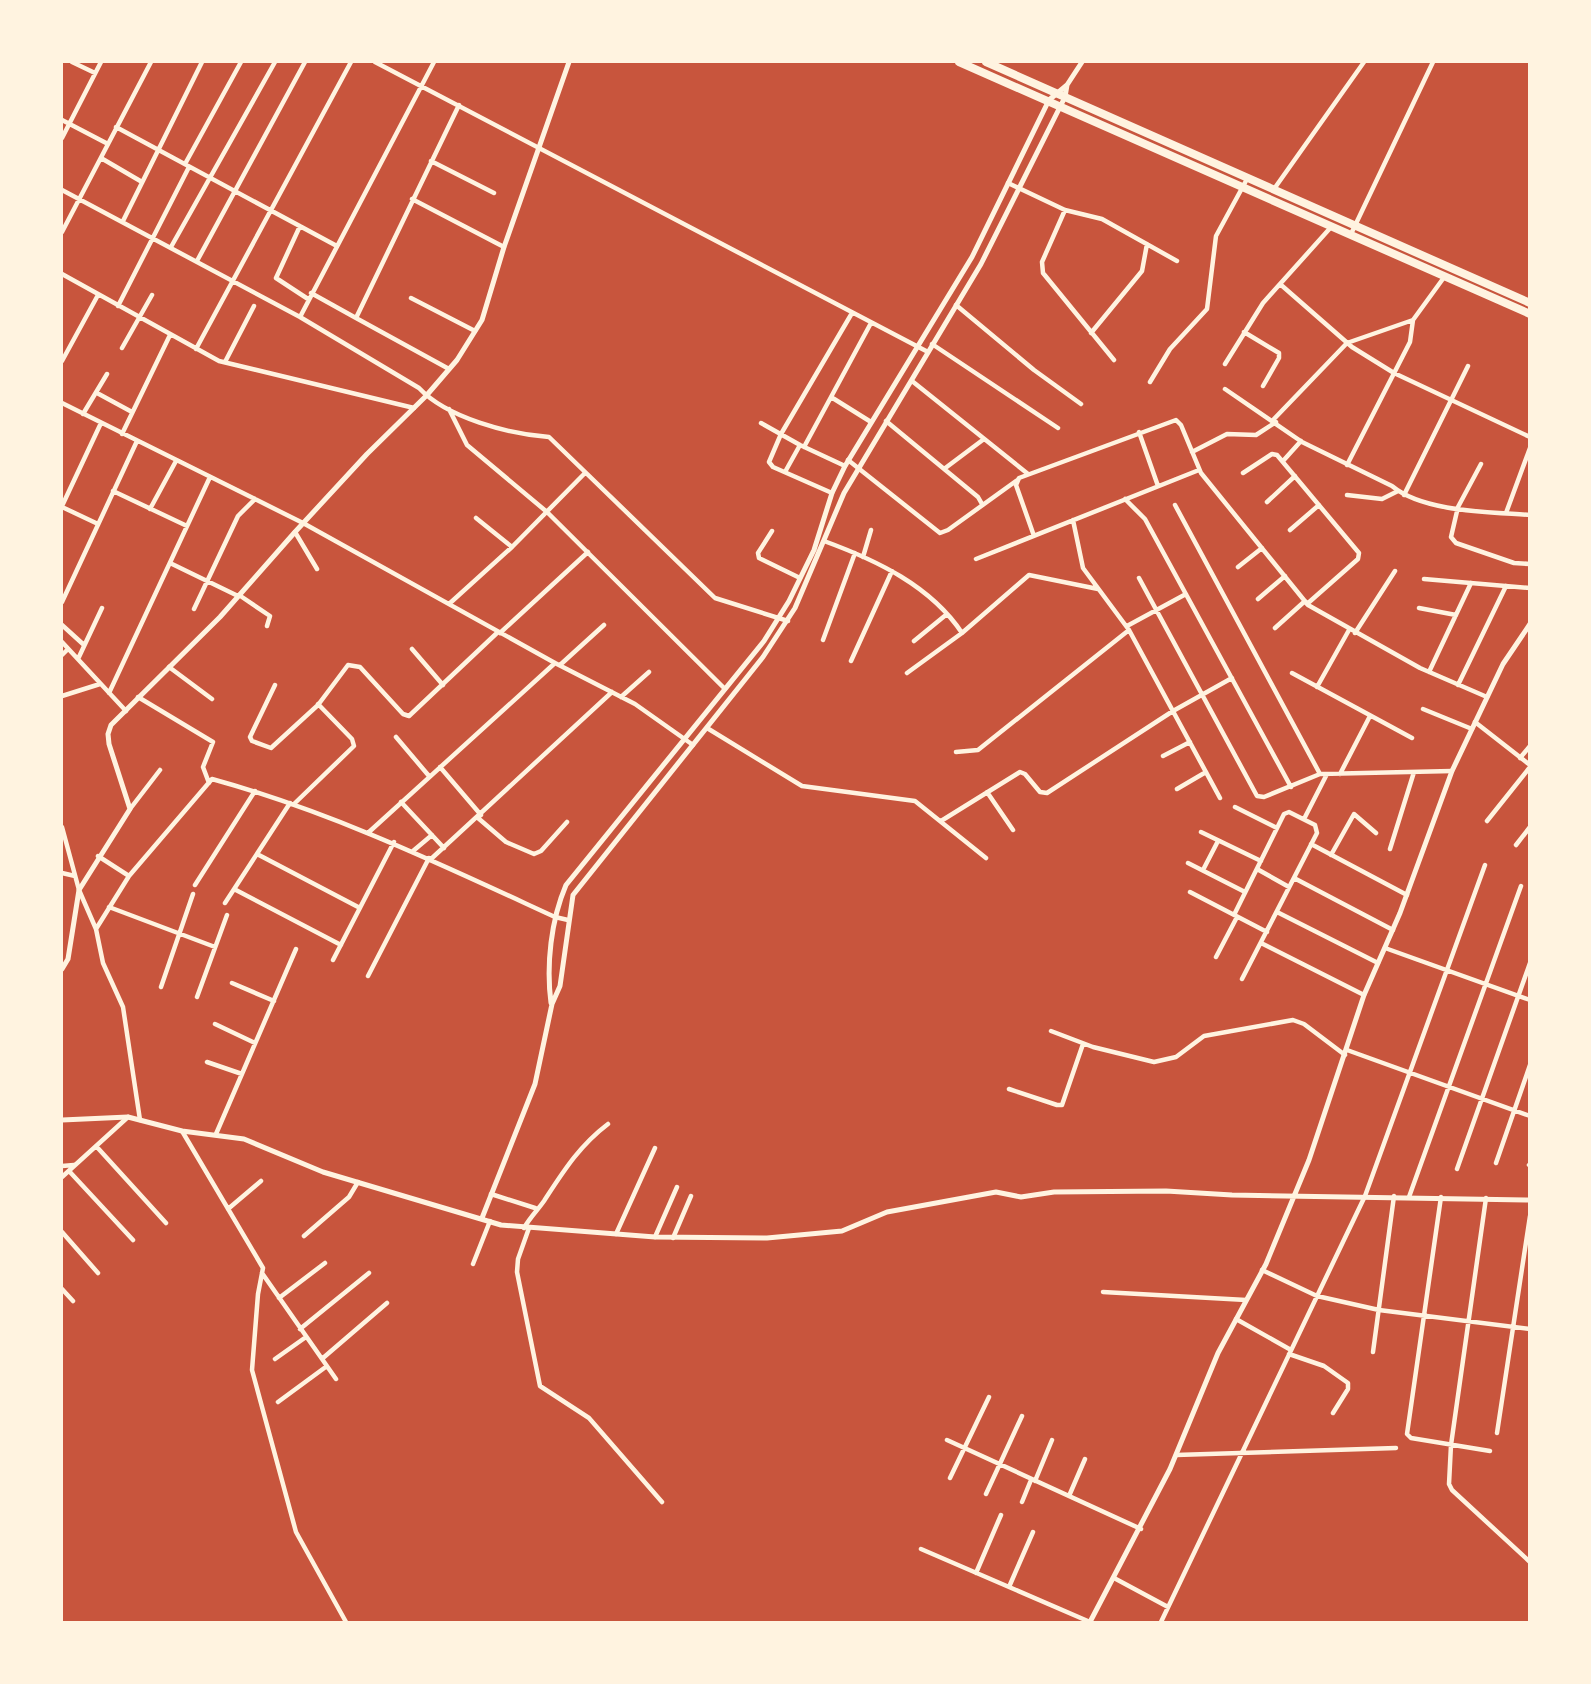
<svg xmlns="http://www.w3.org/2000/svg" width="1591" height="1684" font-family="'Fira Sans Condensed',sans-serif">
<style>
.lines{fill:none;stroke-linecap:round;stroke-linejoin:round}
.minor{stroke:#fff3e0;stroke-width:4.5}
.tertiary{stroke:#fff3e0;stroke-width:5}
.trunk{stroke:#fff3e0;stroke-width:8}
</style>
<rect width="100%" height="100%" fill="#c8553d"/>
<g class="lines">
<path class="minor" d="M 72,62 L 95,73
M 375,62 L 928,352
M 62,120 L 108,144
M 116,127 L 335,245
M 62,138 L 101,62
M 101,158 L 142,182
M 431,161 L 494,193
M 185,164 L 241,62
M 1008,183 L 1065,210 L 1102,219 L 1177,261
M 1274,189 L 1364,62
M 62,190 L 300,317 L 419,388 C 447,418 509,434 549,437 L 715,598 L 788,621
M 412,199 L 504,247
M 1065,210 L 1042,262 L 1043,273 L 1114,360
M 123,221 L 202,62
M 300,226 L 276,278 L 308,299
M 62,232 L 151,62
M 1351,234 L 1433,62
M 171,247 L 275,62
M 197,261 L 305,62
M 62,274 L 219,361 L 414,408
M 1280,284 L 1352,347 L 1394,373 L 1530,437
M 311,293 L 356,318
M 411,298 L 475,331
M 956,305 L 1034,370 L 1081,404
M 118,306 L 189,167
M 300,317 L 434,62
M 1244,332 L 1279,353 L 1279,358 L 1263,386
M 1091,333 L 1142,271 L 1147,244
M 932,344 L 1058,428
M 122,348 L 152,295
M 196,349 L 351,62
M 62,361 L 98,295
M 225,362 L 254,306
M 1225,364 L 1263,303 L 1332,226
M 449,369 L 356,318 L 459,105
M 912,381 L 1028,474
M 1150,382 L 1170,349 L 1207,309 L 1216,236 L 1247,179
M 1225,389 L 1302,442 L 1392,486 C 1423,512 1489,512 1530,515
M 97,393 L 132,412
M 831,397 L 871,422
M 62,403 L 303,523 L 555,663 L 635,704 L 693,745
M 449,409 L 467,445 L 547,512 L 725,689
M 83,414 L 107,374
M 1273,420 L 1347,343 L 1413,320
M 886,421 L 978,497 L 982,504
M 761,423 L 800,445 L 845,466
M 1139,432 L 1158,486
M 122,434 L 170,335
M 804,447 L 871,323
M 1192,452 L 1227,434 L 1256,435 L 1276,422
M 848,460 L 940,533 L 948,530 L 1016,481
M 1283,461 L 1301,441
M 1481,464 L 1458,507 L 1451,537 L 1456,543 L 1514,563 L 1530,564
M 1347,465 L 1410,342 L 1413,320 L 1445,276
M 944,469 L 984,439
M 785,472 L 800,445
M 1243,473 L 1272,454 L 1277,455 L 1359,553 L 1358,559 L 1307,604
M 113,491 L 187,526
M 832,493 L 773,467 L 769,462 L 781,434 L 852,313
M 1347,495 L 1382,499 L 1398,491
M 1404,495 L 1468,366
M 1125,499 L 1145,519 L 1291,787
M 1267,502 L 1295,476
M 1175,505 L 1320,774 L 1452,771
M 62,506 L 101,423
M 62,507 L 98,524
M 150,509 L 176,461
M 1506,513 L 1530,448
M 476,518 L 512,547
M 1073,520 L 1083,568 L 1129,630 L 1220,798
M 1290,530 L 1319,505
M 772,531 L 758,553 L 759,558 L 800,578
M 295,532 L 317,569
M 1034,536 L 1016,485 L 1019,478 L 1176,420 L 1181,425 L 1201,473 L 1308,605 L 1420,668 L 1487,697
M 824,541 C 876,560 931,586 962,633
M 863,557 L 871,530
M 976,559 L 1199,470
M 170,563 L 238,596
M 1238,567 L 1262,548
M 1139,578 L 1257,796 L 1264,797 L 1320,774
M 1424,579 L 1530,588
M 239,595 L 270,616 L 267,626
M 1258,599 L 1285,576
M 62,602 L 137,441
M 449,604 L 512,547 L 585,473
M 1419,608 L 1456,615
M 194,609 L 238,516 L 255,499
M 62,625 L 84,645
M 1127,626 L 1186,594
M 1275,628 L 1305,601
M 500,633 L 588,552
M 1355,633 L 1395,571
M 823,640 L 855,553
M 914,641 L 947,614
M 62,642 L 126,711
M 412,649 L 443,685
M 62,655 L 68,649
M 78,659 L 102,608
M 851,661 L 892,571
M 560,665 L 604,625
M 169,667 L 212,699
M 1429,672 L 1471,583
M 907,673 L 962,633 L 1029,575 L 1098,589
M 1292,673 L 1412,738
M 275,685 L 250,737 L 252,741 L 271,748 L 318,705 L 348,665 L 360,667 L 403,714 L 409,716 L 498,632
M 1458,685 L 1506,586
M 1317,687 L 1349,630
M 109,693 L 210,477
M 62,696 L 100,684
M 138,697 L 213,742 L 203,767 L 209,783
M 621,697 L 649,672
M 1423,709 L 1472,729
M 1475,722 L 1530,765
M 707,728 L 802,786 L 915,801 L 986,858
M 396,737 L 429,776
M 956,752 L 978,750 L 1129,630
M 1163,756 L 1190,742
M 1520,758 L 1530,746
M 440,767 L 481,815
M 1340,774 L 1370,716
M 1177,789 L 1206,772
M 987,792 L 1013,830
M 401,802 L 444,848
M 294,804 L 354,746 L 352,739 L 318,704
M 1235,807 L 1277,828
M 130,809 L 160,770
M 478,818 L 506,842 L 534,854 L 541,851 L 567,822
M 1304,819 L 1327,774
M 941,821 L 1020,772 L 1025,774 L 1040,792 L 1047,793 L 1173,711 L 1232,678
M 1487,821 L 1530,767
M 62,827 L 79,890 L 96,929 L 103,963 L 123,1007 L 140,1120
M 369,832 L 555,663
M 1201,832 L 1261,861
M 1311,844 L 1407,895
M 1516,845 L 1530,827
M 1390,849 L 1414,772
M 413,851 L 432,835
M 257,854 L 360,908
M 1331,855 L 1354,814 L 1376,833
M 98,856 L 129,876
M 431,859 L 612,692
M 1188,863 L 1245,892
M 1257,869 L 1289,887
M 1203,870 L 1218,841
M 62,873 L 75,876
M 1294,878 L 1393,930
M 195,885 L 255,791
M 234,889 L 341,945
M 1190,892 L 1267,932
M 225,903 L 290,803
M 109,907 L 215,947
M 1277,912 L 1378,963
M 1234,915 L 1284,814 L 1289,812 L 1315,825 L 1317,833 L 1242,979
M 96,929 L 129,876 L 212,779 C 332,812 442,865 555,917 L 568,920
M 1261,943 L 1364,995
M 1385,948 L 1530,1000
M 1216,957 L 1237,917
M 333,960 L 394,842
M 368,976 L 429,858
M 232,983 L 274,1001
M 161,987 L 193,894
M 197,997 L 227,915
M 215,1024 L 255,1043
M 1051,1031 L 1093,1047 L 1154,1062 L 1176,1057 L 1204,1036 L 1293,1020 L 1304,1024 L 1345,1055
M 1347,1050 L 1530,1116
M 207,1062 L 242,1074
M 1009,1089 L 1057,1105 L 1062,1105 L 1083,1044
M 182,1131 L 263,1268 L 258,1294 L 252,1370 L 296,1532 L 346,1622
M 216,1134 L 296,949
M 96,1146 L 166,1223
M 1496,1163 L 1530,1065
M 1529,1165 L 1530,1164
M 62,1166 L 74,1165
M 1457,1169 L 1530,963
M 69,1171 L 133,1240
M 62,1177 L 128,1117
M 491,1194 L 535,1208
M 1409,1197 L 1521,886
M 1441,1197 L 1407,1434 L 1411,1438 L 1490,1451
M 1486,1198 L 1451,1445 L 1449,1484 L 1452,1490 L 1530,1562
M 228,1209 L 261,1181
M 524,1228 C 531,1216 537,1211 544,1201 C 563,1172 579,1146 608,1124
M 529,1228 L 518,1259 L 517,1272 L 540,1386 L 589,1418 L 662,1502
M 62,1232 L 98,1273
M 616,1234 L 655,1148
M 304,1236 L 349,1197 L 358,1182
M 655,1237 L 677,1187
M 673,1238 L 691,1196
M 473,1264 L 490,1221
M 1262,1270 L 1317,1296 L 1379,1310 L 1530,1329
M 262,1273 L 336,1379
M 62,1289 L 73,1301
M 1103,1292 L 1246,1300
M 279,1298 L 325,1263
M 1236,1319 L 1291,1350
M 300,1329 L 369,1273
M 1373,1352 L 1394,1196
M 1289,1354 L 1324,1366 L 1348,1383 L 1348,1389 L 1333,1413
M 323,1358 L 387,1303
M 275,1359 L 306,1337
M 278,1402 L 327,1366
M 1497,1433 L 1530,1216
M 947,1440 L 1141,1529
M 1176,1455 L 1396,1448
M 950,1478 L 989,1397
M 1035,1481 L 1052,1440
M 986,1494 L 1022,1416
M 1069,1496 L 1085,1459
M 1022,1502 L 1031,1480
M 921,1549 L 1090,1622
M 976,1573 L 1001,1515
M 1114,1578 L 1168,1607
M 1009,1587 L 1033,1532
M 1161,1622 L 1365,1196 L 1485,865"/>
<path class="tertiary" d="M 62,969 L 68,959 L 79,890 L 130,809 L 109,744 L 108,734 L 111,725 L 220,617 L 295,532 L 367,454 L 426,396 L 457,360 L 482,320 L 504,247 L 569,62
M 551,1003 C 546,965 551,920 566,885 L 764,641 L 789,601 L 814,550 L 832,493 L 845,466 L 972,257 L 1049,100 L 1067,85 L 1082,62
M 62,1120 L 128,1117 L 182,1131 L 244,1139 L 323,1172 L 501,1225 L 655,1237 L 767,1238 L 842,1231 L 887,1212 L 996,1192 L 1021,1197 L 1054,1192 L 1166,1191 L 1232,1195 L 1530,1200
M 482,1218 L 535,1084 L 552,1004 L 560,986 L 573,895 L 763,657 L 795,608 L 844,493 L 981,264 L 1065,97 L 1067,85
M 1090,1622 L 1170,1469 L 1218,1353 L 1266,1264 L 1309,1160 L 1364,995 L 1400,913 L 1452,771 L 1503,664 L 1530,624"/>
<path class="trunk" d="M 959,62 L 1530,314
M 986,62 L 1530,303"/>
</g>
<rect width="1591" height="1684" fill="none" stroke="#fff3e0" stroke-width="126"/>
</svg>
